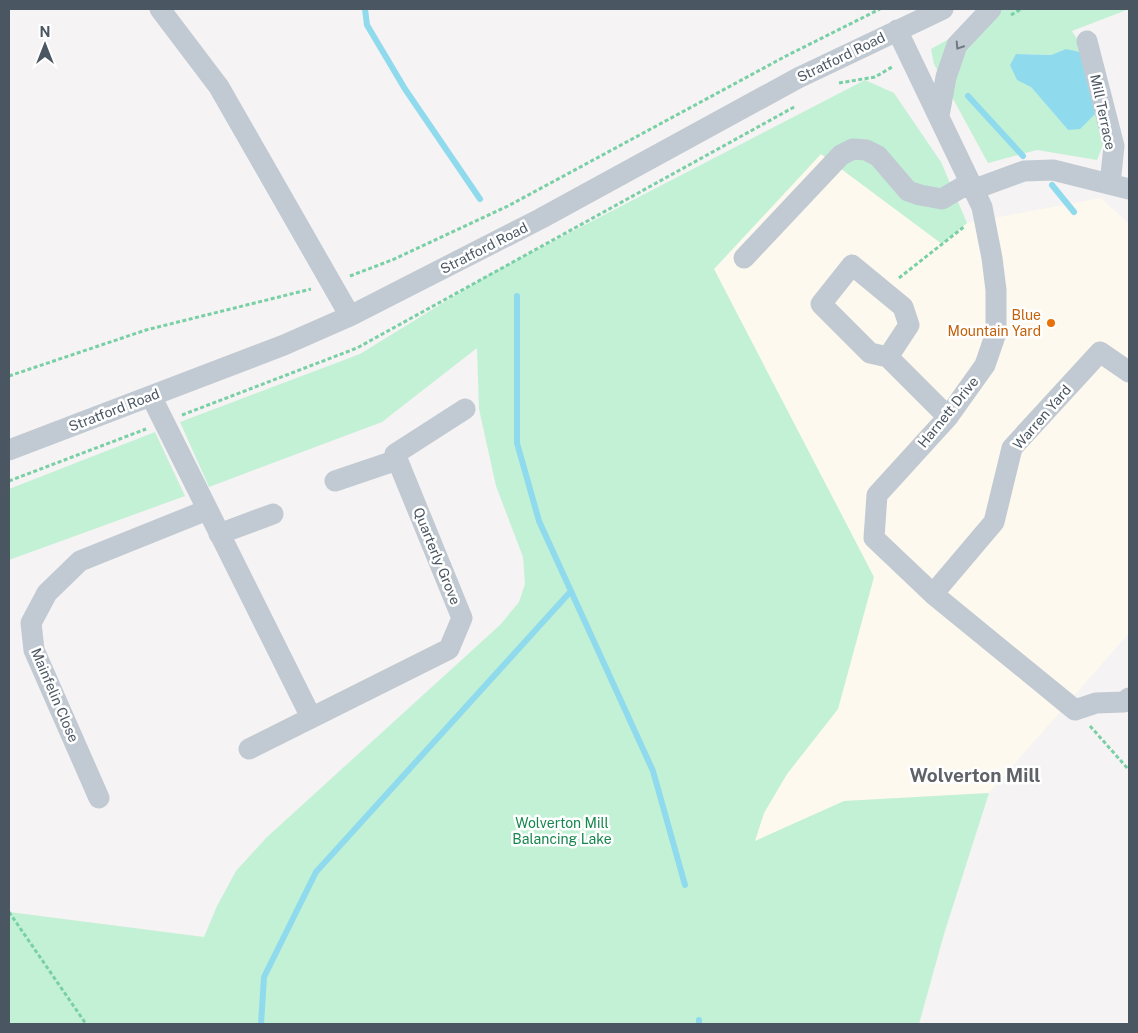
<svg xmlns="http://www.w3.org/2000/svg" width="1138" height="1033" font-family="'Public Sans',sans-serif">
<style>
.commercial{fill:#fdf9ef}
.green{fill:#c3f1d5;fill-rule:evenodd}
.water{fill:#90daee}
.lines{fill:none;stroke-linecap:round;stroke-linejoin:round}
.stream{stroke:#90daee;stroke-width:6}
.path{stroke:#7ad0a6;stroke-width:3;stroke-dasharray:4 2.5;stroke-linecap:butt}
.minor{stroke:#c1cad2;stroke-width:21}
.oneway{stroke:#6e7983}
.food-dot{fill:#e8710a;stroke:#fff;stroke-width:2}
.labels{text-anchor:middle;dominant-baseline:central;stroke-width:5;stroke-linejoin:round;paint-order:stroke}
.street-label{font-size:14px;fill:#4a5661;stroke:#fff}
.food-label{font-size:14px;fill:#c56008;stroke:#fff;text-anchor:end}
.park-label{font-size:14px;fill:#17864f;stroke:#fff}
.district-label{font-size:19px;font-weight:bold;fill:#5f6368;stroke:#fff}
</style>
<rect width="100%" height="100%" fill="#f5f3f3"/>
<path class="commercial" d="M 821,154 L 942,244 L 967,223 L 1101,198 L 1129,224 L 1129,633 L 989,793 L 844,801 L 754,842 L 764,813 L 787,774 L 838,709 L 714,269 Z"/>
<path class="green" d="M 1002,9 L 1129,9 L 1072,31 L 1082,47 L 1104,142 L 1097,160 L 1037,150 L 988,163 L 934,64 L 931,49 ZM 1066,49 L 1068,130 L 1031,87 L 1016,54 L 1051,55 Z
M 865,80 L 894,93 L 941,162 L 967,223 L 942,244 L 821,154 L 714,269 L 874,577 L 838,709 L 787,774 L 764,813 L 755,841 L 844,801 L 989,793 L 944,934 L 919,1024 L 9,1024 L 9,912 L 204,937 L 217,906 L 236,871 L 266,838 L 500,625 L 519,602 L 525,584 L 523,557 L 496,486 L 479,409 L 477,348 L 382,422 L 209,487 L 180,422 L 360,354 L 490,274 Z
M 155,432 L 185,496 L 9,560 L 9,489 Z"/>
<path class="water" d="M 1066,49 L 1080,52 L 1095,114 L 1080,129 L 1068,130 L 1031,87 L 1017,80 L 1010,65 L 1016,54 L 1051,55 Z"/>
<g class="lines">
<path class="stream" d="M 365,9 L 367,25 L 405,89 L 480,199
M 968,96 L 1023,156
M 1052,185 L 1074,212
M 517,296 L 517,443 L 539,521 L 653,771 L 685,885
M 261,1024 L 264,977 L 316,872 L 571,591
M 699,1024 L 699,1020"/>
<path class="path" d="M 1011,15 L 1021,9
M 839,83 L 875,77 L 892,67
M 350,276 L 392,260 L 508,206 L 786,56 L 880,9
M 899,278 L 965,226
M 9,376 L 146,330 L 311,289
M 182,415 L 357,348 L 796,106
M 9,481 L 146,429
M 1090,726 L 1129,770
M 9,912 L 86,1024"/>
<path class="minor" d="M 160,9 L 219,87 L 350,316
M 897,30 L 982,207 L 992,258 L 996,290 L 996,333 L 985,365 L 948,417 L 877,495 L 874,538 L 933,594 L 1075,710 L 1096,703 L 1124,702 L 1129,698
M 1087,41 L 1114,146 L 1110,184
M 939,116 L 946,77 L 957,45 L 991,9
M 972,190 L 1024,171 L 1053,170 L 1129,189
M 744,258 L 841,155 L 853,149 L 866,150 L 878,156 L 908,191 L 920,195 L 942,199 L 969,183
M 888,357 L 909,325 L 903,307 L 852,265 L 821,304 L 870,353 L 888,357 L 948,417
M 151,396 L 311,717
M 9,450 L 284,345 L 350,316 L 540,219 L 798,78 L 943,9
M 335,481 L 397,460
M 219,534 L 273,514
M 933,594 L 994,522 L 1012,448 L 1100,352 L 1129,372
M 249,749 L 449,649 L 462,618 L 395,454 L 465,409
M 99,798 L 34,650 L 31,623 L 47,593 L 80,561 L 207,510"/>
</g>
<defs><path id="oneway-chevron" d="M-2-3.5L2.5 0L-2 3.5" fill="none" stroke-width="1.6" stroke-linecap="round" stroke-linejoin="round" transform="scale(1.25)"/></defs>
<use class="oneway" href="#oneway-chevron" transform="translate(959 46) rotate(123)"/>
<circle class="food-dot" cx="1051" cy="323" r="5"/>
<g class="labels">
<g class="street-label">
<text transform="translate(841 57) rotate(-26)">Stratford Road</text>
<text transform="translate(1103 112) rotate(78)">Mill Terrace</text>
<text transform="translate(484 248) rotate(-27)">Stratford Road</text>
<text transform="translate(114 410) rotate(-21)">Stratford Road</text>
<text transform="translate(948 412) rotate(-51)">Harnett Drive</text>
<text transform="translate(1042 417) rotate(-49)">Warren Yard</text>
<text transform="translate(437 556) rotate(68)">Quarterly Grove</text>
<text transform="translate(55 695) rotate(67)">Mainfelin Close</text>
</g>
<g class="food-label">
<text x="1041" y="315">Blue<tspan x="1041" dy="16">Mountain Yard</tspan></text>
</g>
<g class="park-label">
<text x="562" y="823">Wolverton Mill<tspan x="562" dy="16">Balancing Lake</tspan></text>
</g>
<g class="district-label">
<text x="975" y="775">Wolverton Mill</text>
</g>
</g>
<rect width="1138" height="1033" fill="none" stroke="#4a5661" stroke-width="20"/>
<g transform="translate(45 45)" stroke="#ffffff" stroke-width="4" paint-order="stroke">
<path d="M0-4L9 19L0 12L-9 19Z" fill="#4a5661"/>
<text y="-8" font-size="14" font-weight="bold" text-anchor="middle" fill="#4a5661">N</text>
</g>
</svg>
